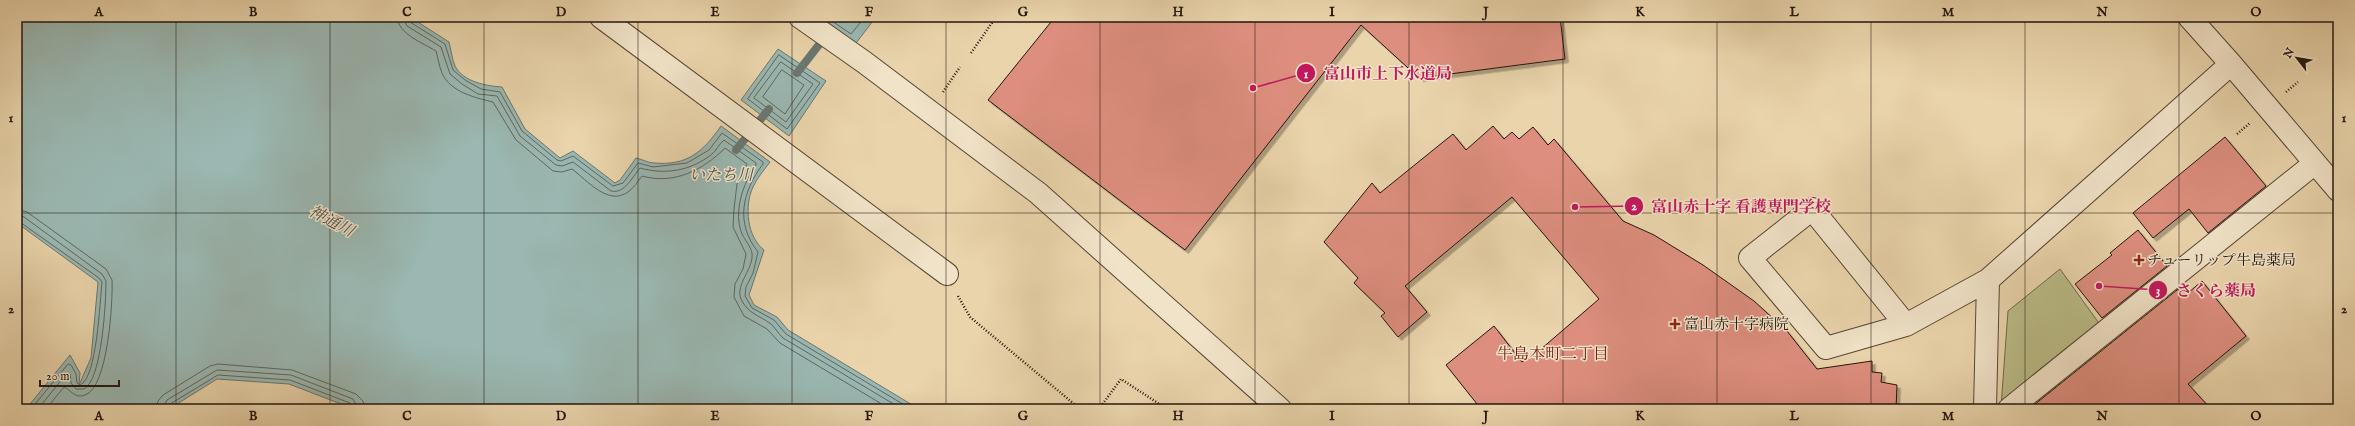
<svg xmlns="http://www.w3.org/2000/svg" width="2355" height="426" font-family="'IM FELL English','Noto Serif JP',serif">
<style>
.green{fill:#babc87;stroke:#6e694b}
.water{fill:#9ab7b1;stroke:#6a7770}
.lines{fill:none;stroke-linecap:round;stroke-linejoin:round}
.shore{stroke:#5e6660;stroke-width:1}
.stream{stroke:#6a7770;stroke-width:8}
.building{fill:#dd8e7e;stroke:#23160f;filter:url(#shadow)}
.minor-casing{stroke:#554636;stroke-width:24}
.path{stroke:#23160f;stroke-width:2.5;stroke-dasharray:1 2;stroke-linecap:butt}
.minor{stroke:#f1e3c8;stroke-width:22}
.grid{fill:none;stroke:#23160f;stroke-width:1;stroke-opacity:0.55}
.poi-dot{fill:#8f2418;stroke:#f1e3c8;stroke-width:1.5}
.labels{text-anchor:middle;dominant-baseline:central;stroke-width:3;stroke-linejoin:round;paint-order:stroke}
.poi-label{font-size:15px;fill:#23160f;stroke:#f1e3c8;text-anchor:start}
.water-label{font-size:16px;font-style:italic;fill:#4d4e48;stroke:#f1e3c8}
.neighbourhood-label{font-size:16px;fill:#7a1f14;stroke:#f1e3c8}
.leader{fill:none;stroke:#c2185b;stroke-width:1.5}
.callout-dot{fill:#c2185b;stroke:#f1e3c8;stroke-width:1.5}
.mark-label{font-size:12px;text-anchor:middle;font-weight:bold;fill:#fff}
.callout-label{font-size:16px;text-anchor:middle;font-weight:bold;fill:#c2185b;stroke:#f1e3c8;stroke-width:3;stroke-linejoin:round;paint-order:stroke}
.neatline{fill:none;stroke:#23160f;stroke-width:1.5}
.grid-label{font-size:13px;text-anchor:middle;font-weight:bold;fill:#23160f}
</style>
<defs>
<filter id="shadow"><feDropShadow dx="3.5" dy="3.5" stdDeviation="0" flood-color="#0004"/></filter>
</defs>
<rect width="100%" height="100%" fill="#ead4ab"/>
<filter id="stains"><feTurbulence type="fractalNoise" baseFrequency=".005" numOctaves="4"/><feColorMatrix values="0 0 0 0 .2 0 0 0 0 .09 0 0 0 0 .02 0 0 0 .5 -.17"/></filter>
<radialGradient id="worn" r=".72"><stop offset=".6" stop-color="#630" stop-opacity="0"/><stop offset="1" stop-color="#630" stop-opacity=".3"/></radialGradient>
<path class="green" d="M 2060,269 L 2101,326 L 2001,407 L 2008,311 Z"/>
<path class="water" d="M 17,17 L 410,17 L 449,42 C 451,49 452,59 455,66 C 463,82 487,86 502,87 L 525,129 L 560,158 L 573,151 L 615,183 L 620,180 L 636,158 C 642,159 648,163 654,163 C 687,166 703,152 721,126 L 770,162 C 764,170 757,178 753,187 C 744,206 747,237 764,250 L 749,295 L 754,305 L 777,317 L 788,330 L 919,409 L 354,409 L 289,384 L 217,379 L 169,409 L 26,409 L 70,355 L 80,373 L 79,385 L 91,358 L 98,282 L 17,223 Z
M 811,17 L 876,17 L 853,47 Z
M 778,49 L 826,81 L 789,136 L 741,100 Z"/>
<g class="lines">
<path class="shore" d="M 397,17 C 398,34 423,43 436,51 C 438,58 439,66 442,73 C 450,92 476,98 493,102 L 516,140 L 553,171 L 562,172 L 572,169 C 588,181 608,206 628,192 C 634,188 638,181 642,176 C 674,185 703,170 725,148 L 747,164 L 737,184 L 734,209 L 733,227 L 746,254 L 743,269 L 735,284 L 734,297 L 744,316 L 767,329 L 780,343 L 890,409
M 403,17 L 407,26 L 441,47 L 450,74 L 462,84 L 478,94 L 497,96 L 520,136 L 556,165 L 562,166 L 573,162 L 611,191 C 625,194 632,177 640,168 C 665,175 691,171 712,154 C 716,151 719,144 724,140 L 756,163 L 756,165 C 743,183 733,212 742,234 C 745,240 751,247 752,253 C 754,269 735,284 741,299 C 748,314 759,315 771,324 C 775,328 779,334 783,338 L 902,409
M 408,17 L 410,22 L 445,44 L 453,70 L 465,80 L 481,89 L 500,92 L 522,131 L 557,160 L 561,161 L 573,156 L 613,186 L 623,183 L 638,163 L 653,167 L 687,163 L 709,150 L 722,133 L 763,162 L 763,164 C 742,192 735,223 758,252 L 753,273 L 746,287 L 745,296 L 752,308 L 774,320 L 786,334 L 911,409
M 826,17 L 851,34 L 865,17
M 779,55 L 820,83 L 787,129 L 748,99 Z
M 781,62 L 813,84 L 786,122 L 754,98 Z
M 782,70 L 804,85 L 785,114 L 763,97 Z
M 17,209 L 27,212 L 106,269 L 112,280 C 113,301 108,388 85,395 C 75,399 71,390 64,387 L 46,409
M 17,215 L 24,217 L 102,274 L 106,281 C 106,301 102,380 84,389 L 76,389 L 71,383 L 70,374 L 67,373 L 38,409
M 17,220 L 99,278 L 102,282 C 100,300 97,379 80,385 L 77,383 L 76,374 L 71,365 L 68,364 L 31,409
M 156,409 L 158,401 L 163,395 L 210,366 L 218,364 L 292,370 L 356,394 L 363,401 L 364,409
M 162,409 L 167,400 L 217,370 L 291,375 L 353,399 L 358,409
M 167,409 L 170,404 L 218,375 L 290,380 L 350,403 L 353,409"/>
<path class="stream" d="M 797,73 L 825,37
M 736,150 L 769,109"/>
</g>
<path class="building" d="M 1055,17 L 1560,17 L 1565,59 L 1419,78 L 1361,25 L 1185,250 L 988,100 Z
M 1493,126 L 1504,139 L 1512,132 L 1519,139 L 1533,127 L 1548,145 L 1554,139 L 1623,221 L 1654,235 L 1703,265 L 1754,301 L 1787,331 L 1817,369 L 1872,361 L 1872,372 L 1882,373 L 1881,382 L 1897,385 L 1896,409 L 1481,409 L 1446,365 L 1494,326 L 1522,362 L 1532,354 L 1533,356 L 1599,299 L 1512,197 L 1405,286 L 1427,312 L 1398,337 L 1381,316 L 1385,313 L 1354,283 L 1358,278 L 1324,242 L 1372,183 L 1380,193 L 1453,134 L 1466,150 Z
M 2225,137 L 2266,186 L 2208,233 L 2189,209 L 2153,238 L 2133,213 Z
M 2138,230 L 2167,266 L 2102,318 L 2075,284 L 2112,255 L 2110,253 Z
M 2202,281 L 2246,336 L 2188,384 L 2211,409 L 2029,409 L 2182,286 L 2188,293 Z"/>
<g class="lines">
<defs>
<path id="minor" d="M 601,17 L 947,274
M 800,17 L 864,62 L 1038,193 L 1280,409
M 2189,17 L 2231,64 L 2338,190
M 1906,325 L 1812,209 L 1750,258 L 1826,348 L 1906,325 L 1988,280
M 1985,409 L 1988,280 L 2231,64
M 2009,409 L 2315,163"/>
</defs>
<use href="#minor" class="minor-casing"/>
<path class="path" d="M 971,53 L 996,17
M 943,92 L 960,67
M 2286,92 L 2298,82
M 2237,134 L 2250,123
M 958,296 L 970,317 L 1080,409
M 1099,409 L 1121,379 L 1167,409"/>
<use href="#minor" class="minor"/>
</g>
<path class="grid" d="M 176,17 L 176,409M 330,17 L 330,409M 484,17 L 484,409M 638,17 L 638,409M 792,17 L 792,409M 946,17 L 946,409M 1100,17 L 1100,409M 1255,17 L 1255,409M 1409,17 L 1409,409M 1563,17 L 1563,409M 1717,17 L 1717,409M 1871,17 L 1871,409M 2025,17 L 2025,409M 2179,17 L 2179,409M 17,213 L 2338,213"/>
<g class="poi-dot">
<path d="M2137 254h4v4h4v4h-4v4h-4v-4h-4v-4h4z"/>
<path d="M1673 318h4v4h4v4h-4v4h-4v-4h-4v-4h4z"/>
</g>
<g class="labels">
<g class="poi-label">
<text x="2147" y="260">チューリップ牛島薬局</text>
<text x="1684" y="324">富山赤十字病院</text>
</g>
<g class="water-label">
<text x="721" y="176">いたち川</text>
<text transform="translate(331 222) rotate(28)">神通川</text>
</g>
<g class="neighbourhood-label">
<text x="1553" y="355">牛島本町二丁目</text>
</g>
</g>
<path class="leader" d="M1253 88L1306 73M1575 207L1634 206M2099 286L2158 290"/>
<g class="callout-dot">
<circle cx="1253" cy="88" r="4"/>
<circle cx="1575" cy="207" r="4"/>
<circle cx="2099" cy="286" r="4"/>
<circle cx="1306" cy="73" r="10"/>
<circle cx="1634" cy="206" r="10"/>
<circle cx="2158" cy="290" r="10"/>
</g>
<g class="mark-label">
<text x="1306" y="78">1</text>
<text x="1634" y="210">2</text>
<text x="2158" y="294">3</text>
</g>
<g class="callout-label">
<text x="1388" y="79">富山市上下水道局</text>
<text x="1741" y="212">富山赤十字 看護専門学校</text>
<text x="2216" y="296">さくら薬局</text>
</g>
<rect width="2355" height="426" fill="none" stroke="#ead4ab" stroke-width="44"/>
<g transform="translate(2297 58) rotate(301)" stroke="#f1e3c8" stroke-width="3" paint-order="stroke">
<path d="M0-3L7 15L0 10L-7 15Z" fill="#23160f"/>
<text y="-6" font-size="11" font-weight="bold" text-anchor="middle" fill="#23160f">N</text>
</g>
<path d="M40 380v6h79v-6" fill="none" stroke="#23160f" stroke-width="2"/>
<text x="46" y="380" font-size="12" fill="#23160f" stroke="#f1e3c8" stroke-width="3" paint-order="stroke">20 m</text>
<rect x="22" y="22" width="2311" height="382" class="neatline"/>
<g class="grid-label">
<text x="99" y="16">A</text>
<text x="253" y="16">B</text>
<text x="407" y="16">C</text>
<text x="561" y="16">D</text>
<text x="715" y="16">E</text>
<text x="869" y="16">F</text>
<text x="1023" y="16">G</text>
<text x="1178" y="16">H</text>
<text x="1332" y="16">I</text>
<text x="1486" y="16">J</text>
<text x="1640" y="16">K</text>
<text x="1794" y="16">L</text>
<text x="1948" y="16">M</text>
<text x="2102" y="16">N</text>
<text x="2256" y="16">O</text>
<text x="11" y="122">1</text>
<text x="2344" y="122">1</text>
<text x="11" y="313">2</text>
<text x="2344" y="313">2</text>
<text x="99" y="420">A</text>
<text x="253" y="420">B</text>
<text x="407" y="420">C</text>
<text x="561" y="420">D</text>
<text x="715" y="420">E</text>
<text x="869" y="420">F</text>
<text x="1023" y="420">G</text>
<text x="1178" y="420">H</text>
<text x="1332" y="420">I</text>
<text x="1486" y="420">J</text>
<text x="1640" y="420">K</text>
<text x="1794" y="420">L</text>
<text x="1948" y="420">M</text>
<text x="2102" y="420">N</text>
<text x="2256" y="420">O</text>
</g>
<rect width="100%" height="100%" filter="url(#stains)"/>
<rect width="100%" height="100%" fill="url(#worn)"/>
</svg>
